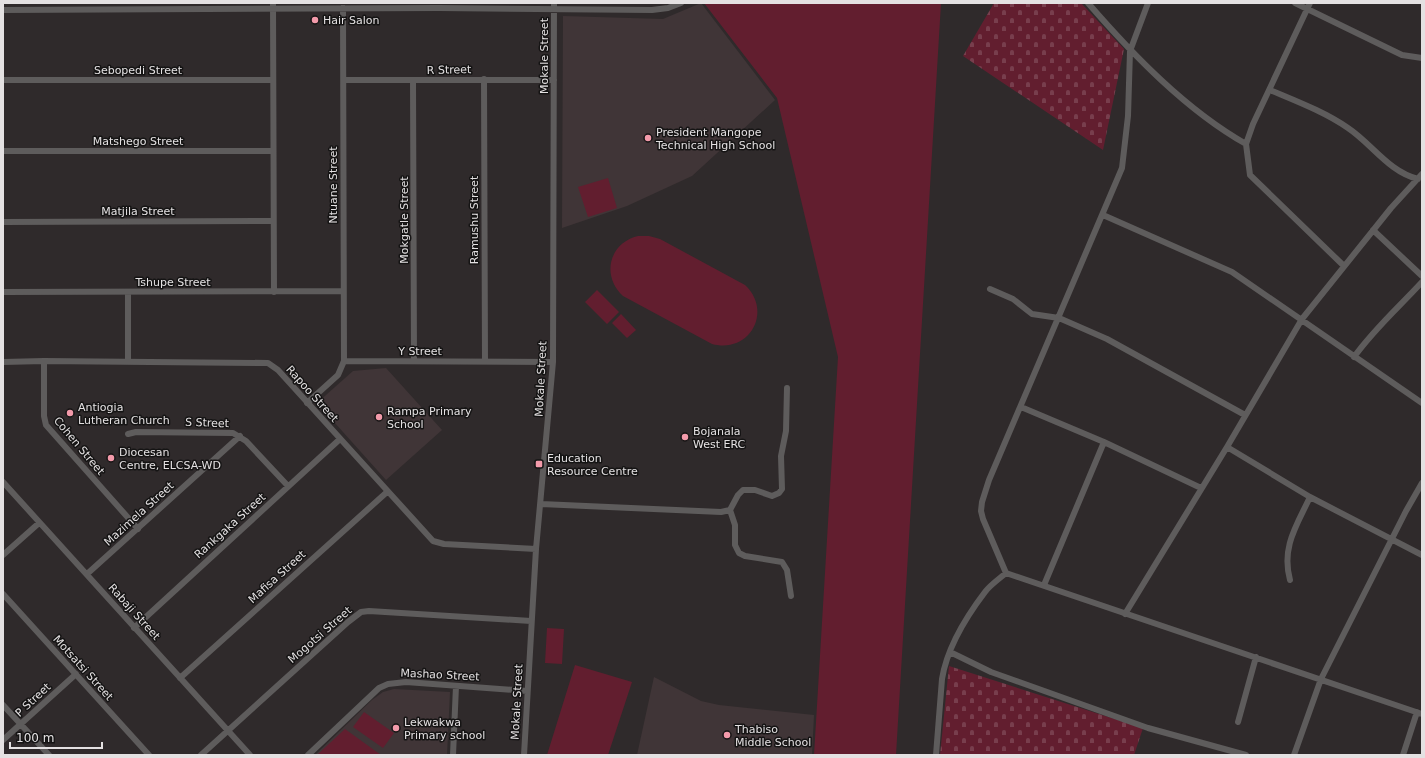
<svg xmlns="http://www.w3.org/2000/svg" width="1425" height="758" font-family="'DejaVu Sans',sans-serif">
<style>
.built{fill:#403537}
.green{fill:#621e2f}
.cemetery{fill:url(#cemetery-stones)}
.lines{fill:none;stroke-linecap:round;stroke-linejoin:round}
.minor{stroke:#5e5c5c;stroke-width:6}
.poi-dot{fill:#f39aaa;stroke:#151414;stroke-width:1.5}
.labels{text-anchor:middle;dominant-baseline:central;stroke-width:3;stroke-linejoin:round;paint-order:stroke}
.poi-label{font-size:11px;fill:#e4e1e2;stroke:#151414;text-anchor:start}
.street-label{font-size:11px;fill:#e4e1e2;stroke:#151414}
</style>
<defs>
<pattern id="cemetery-stones" width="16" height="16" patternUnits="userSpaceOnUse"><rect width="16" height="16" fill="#621e2f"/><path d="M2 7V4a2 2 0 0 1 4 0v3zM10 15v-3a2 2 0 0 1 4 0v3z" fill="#783e4d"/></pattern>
</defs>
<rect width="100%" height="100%" fill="#2f2a2b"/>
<path class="built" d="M 701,3 L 775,100 L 692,176 L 627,206 L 562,228 L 563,16 L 663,19 Z
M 386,368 L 442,430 L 386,480 L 317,403 L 353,371 Z
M 654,677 L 701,701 L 719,705 L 814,715 L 812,755 L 637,755 Z
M 394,689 L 450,692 L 447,755 L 315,755 L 372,700 L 383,692 Z"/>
<path class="green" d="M 704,3 L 941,3 L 896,755 L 814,755 L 838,357 L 777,98 Z
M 608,178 L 617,208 L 588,217 L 578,187 Z
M 638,236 L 649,236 L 660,239 L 745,285 C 773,311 750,354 712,344 L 623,296 C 601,276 609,243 638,236 Z
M 597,290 L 619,312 L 607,324 L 585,302 Z
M 621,314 L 636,330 L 627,338 L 612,323 Z
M 547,628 L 564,629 L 562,664 L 545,663 Z
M 575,665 L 632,682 L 608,755 L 547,755 Z
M 364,712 L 394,733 L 383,748 L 353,727 Z
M 345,729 L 381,755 L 317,755 Z"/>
<path class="cemetery" d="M 994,3 L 1081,3 L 1124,49 L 1103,150 L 963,56 Z
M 949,666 L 1143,728 L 1134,755 L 940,755 Z"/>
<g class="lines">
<path class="minor" d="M 273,3 L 274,292
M 1088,3 C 1133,55 1186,110 1246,144
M 1148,3 L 1130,51 L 1128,116 L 1122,168 L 989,480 L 982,502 L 981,511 L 983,519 L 1006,573 L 1422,714
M 1295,3 L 1402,55 L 1422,58
M 1310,3 L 1253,124 L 1246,144 L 1250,175 L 1344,266
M 343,8 L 344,361
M 3,10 L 439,8 L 652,10 L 668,8 L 681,3
M 484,79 L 485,361
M 3,80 L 273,80
M 344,80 L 554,80
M 413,80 L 414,361
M 1270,90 C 1296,101 1325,112 1348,128 C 1372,144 1389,172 1418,179
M 3,151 L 273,151
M 1103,215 L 1232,272 L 1422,403
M 3,222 L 273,221
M 1373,230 L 1422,276
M 990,289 L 1013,299 L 1032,314 L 1059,318 L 1107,339 L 1245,415
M 3,292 L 343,291
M 1354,357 C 1374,329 1399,307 1422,282
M 44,361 L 44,416 L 46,425 L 138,529
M 3,362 L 44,361 L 268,363 L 278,370 L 433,541 L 444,544 L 536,549
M 128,362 L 128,292
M 307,403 L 338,375 L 344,361 L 553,362
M 1021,407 L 1104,442 L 1201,488
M 128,434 L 136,432 L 233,433 L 246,441 L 288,486
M 1227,447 L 1310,497 L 1422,555
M 3,482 L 250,755
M 541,504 L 721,512 L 730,510 L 738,495 L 743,490 L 755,490 L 772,496 L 779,493 L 782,489 L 781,456 L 786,431 L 787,388
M 730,510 L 735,525 L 735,545 L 739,553 L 745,556 L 782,562 L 787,570 L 791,596
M 3,555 L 39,523
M 87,574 L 240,436
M 1290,580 C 1281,547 1297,525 1310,497
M 1044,585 L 1104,442
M 3,594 L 149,755
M 1125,614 L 1227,447 L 1302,319 L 1391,208 L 1422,174
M 134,628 L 340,439
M 950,652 L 991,672 L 1148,728 L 1246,755
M 180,678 L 387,492
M 3,705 L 49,755
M 1238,722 L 1256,657
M 3,740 L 76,674
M 201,755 L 348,622 L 361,612 L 369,611 L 531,621
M 308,755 L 379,688 L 388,684 L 406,682 L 527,691
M 453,755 L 456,686
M 524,755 L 536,549 L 553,362 L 554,3
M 936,755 L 942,679 C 947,648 966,617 985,592 C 990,585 999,579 1006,573
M 1294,755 L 1321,679 L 1406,511 L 1422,483
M 1403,755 L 1417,712"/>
</g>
<g class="poi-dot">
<circle cx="315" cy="20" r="4"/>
<circle cx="648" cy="138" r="4"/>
<circle cx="70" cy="413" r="4"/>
<circle cx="379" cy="417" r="4"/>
<circle cx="685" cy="437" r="4"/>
<circle cx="111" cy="458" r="4"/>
<rect x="535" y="460" width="8" height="8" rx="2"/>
<circle cx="396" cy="728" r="4"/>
<circle cx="727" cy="735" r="4"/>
</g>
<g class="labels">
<g class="poi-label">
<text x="323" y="20">Hair Salon</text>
<text x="656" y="132">President Mangope<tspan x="656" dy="13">Technical High School</tspan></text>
<text x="78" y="407">Antiogia<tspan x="78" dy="13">Lutheran Church</tspan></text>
<text x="387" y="411">Rampa Primary<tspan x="387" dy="13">School</tspan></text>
<text x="693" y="431">Bojanala<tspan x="693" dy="13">West ERC</tspan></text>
<text x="119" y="452">Diocesan<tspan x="119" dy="13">Centre, ELCSA-WD</tspan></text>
<text x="547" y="458">Education<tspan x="547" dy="13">Resource Centre</tspan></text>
<text x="404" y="722">Lekwakwa<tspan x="404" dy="13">Primary school</tspan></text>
<text x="735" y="729">Thabiso<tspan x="735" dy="13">Middle School</tspan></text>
</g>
<g class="street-label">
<text transform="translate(544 56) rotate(-90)">Mokale Street</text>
<text x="138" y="70">Sebopedi Street</text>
<text transform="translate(449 70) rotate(-1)">R Street</text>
<text x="138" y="141">Matshego Street</text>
<text transform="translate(333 185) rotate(-90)">Ntuane Street</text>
<text x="138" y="211">Matjila Street</text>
<text transform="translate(404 220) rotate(-90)">Mokgatle Street</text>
<text transform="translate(474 220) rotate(-90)">Ramushu Street</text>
<text x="173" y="282">Tshupe Street</text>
<text x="420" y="351">Y Street</text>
<text transform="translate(541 379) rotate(-87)">Mokale Street</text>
<text transform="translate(312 394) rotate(48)">Rapoo Street</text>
<text transform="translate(207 423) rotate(2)">S Street</text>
<text transform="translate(79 446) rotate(50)">Cohen Street</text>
<text transform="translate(139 514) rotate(-42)">Mazimela Street</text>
<text transform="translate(230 526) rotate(-42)">Rankgaka Street</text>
<text transform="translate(277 577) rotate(-42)">Mafisa Street</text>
<text transform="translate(134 612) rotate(48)">Rabaji Street</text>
<text transform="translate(320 635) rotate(-41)">Mogotsi Street</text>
<text transform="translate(83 668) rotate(48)">Motsatsi Street</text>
<text transform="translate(440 675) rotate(3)">Mashao Street</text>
<text transform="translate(33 700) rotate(-43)">P Street</text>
<text transform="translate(517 702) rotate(-87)">Mokale Street</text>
</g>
</g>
<rect width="1425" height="758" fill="none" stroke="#e4e1e2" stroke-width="8"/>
<path d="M10 742v6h92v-6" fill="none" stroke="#e4e1e2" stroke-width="2"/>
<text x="16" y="742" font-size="12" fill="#e4e1e2" stroke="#151414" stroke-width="3" paint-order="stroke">100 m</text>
</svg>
